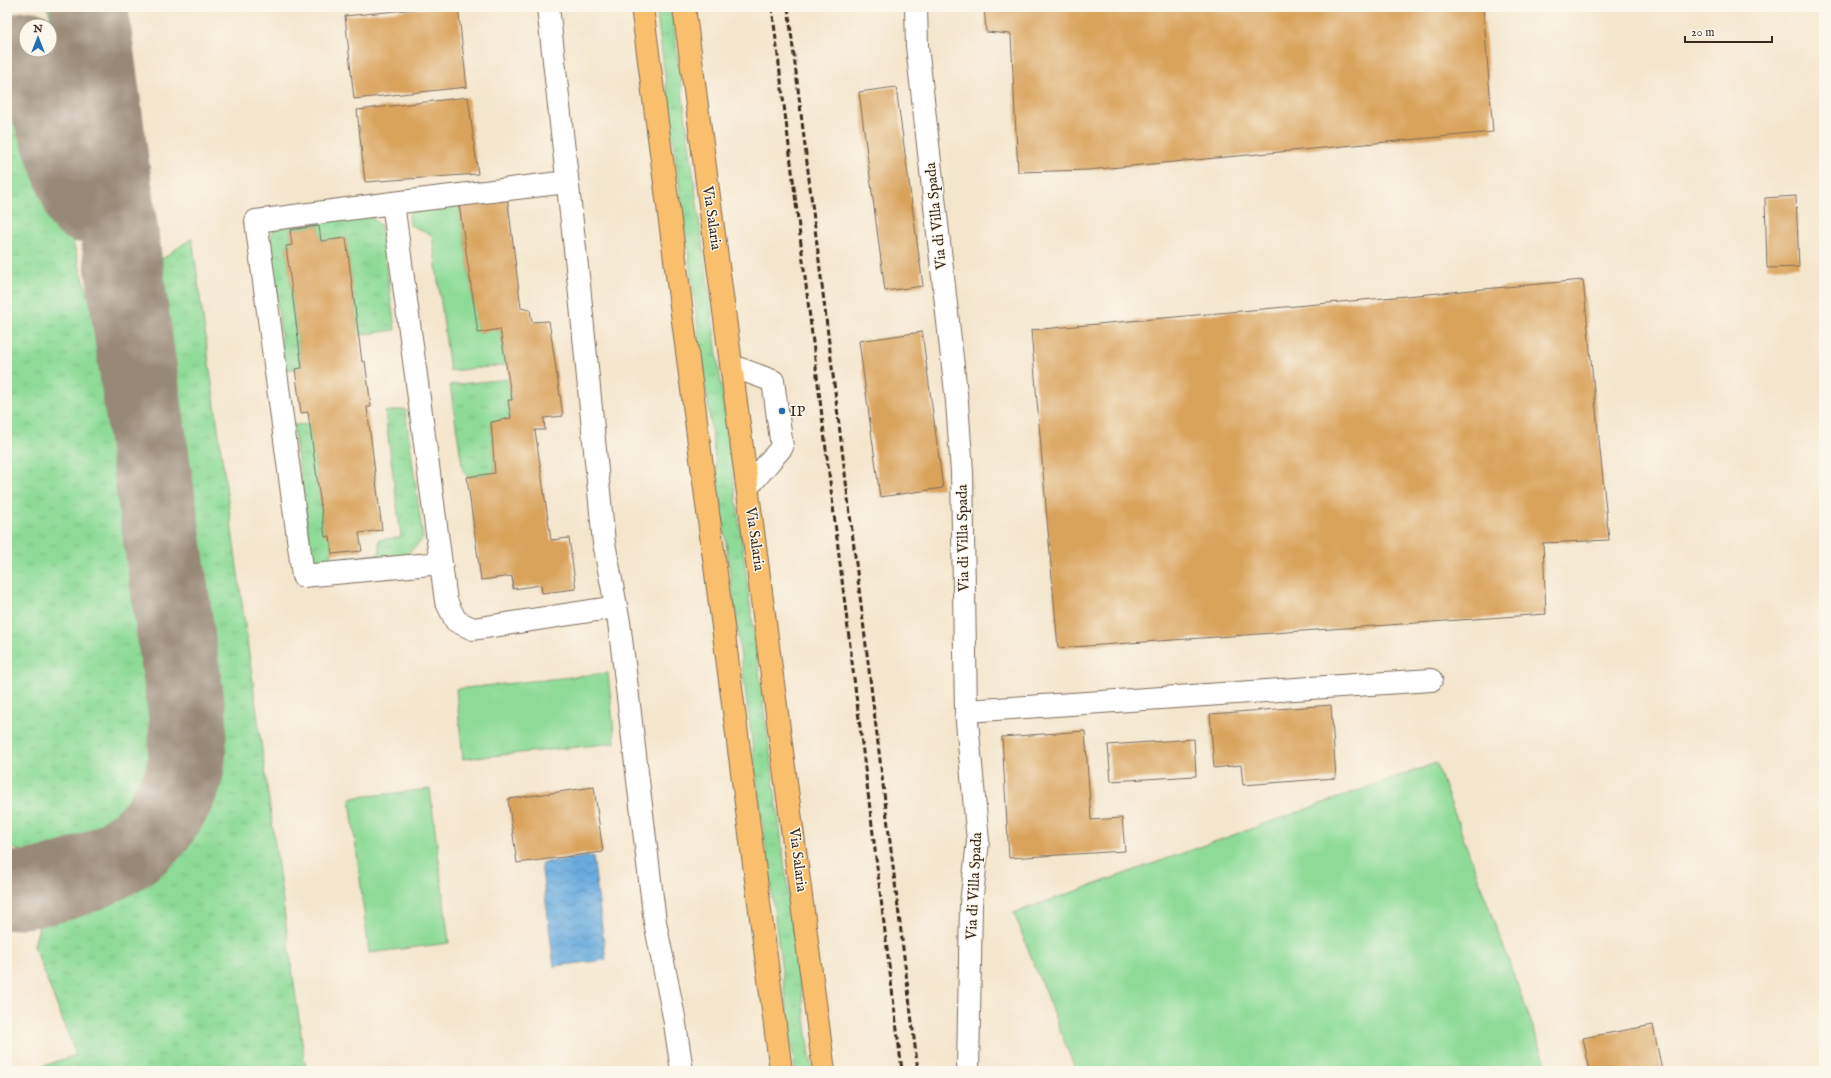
<svg xmlns="http://www.w3.org/2000/svg" width="1831" height="1078" font-family="'IM FELL English',serif">
<style>
.grass{fill:url(#grass-tufts);stroke:#64825b}
.garden{fill:#8edb98;stroke:#64825b}
.water{fill:url(#water-waves);stroke:#526b7e}
.lines{fill:none;stroke-linecap:round;stroke-linejoin:round}
.taxiway{stroke:#988876;stroke-width:78}
.building{fill:#d9a35b}
.minor-casing{stroke:#7c6c5b;stroke-width:24}
.major-casing{stroke:#7c6c5b;stroke-width:24}
.minor{stroke:#fff;stroke-width:22}
.major{stroke:#f9bf6c;stroke-width:22}
.rail{stroke:#3b2a1e;stroke-width:3;stroke-dasharray:6 3;stroke-linecap:butt}
.poi-dot{fill:#1f6fb2;stroke:#fbf7ec;stroke-width:1.5}
.labels{text-anchor:middle;dominant-baseline:central;stroke-width:3;stroke-linejoin:round;paint-order:stroke}
.street-label{font-size:15px;fill:#3b2a1e;stroke:#fbf7ec}
.poi-label{font-size:15px;fill:#3b2a1e;stroke:#fbf7ec;text-anchor:start}
</style>
<defs>
<pattern id="grass-tufts" width="24" height="20" patternUnits="userSpaceOnUse"><rect width="24" height="20" fill="#8edb98"/><path d="M3 7l-1-3M5 7V3M7 7l1-3M15 17l-1-3M17 17v-4M19 17l1-3" fill="none" stroke="#7bbc83"/></pattern>
<pattern id="water-waves" width="16" height="10" patternUnits="userSpaceOnUse"><rect width="16" height="10" fill="#69acde"/><path d="M0 5q4-4 8 0t8 0" fill="none" stroke="#588cb3"/></pattern>
</defs>
<rect width="100%" height="100%" fill="#fbf7ec"/>
<filter id="ink" filterUnits="userSpaceOnUse"><feTurbulence type="fractalNoise" baseFrequency=".025" numOctaves="2"/><feDisplacementMap in="SourceGraphic" scale="8" xChannelSelector="R" yChannelSelector="G"/><feConvolveMatrix kernelMatrix="1 2 1 2 8 2 1 2 1" color-interpolation-filters="sRGB"/></filter>
<filter id="wash" filterUnits="userSpaceOnUse"><feTurbulence type="fractalNoise" baseFrequency=".012" numOctaves="4" result="noise"/><feDisplacementMap in="SourceGraphic" scale="16" xChannelSelector="R" yChannelSelector="G"/><feGaussianBlur stdDeviation="0.9" result="paint"/><feColorMatrix in="noise" values="0 0 0 0 0 0 0 0 0 0 0 0 0 0 0 0 0 1.4 0 .05"/><feComposite in="paint" operator="in"/></filter>
<g filter="url(#wash)">
<rect width="100%" height="100%" fill="#f4e6cd"/>
<path class="grass" d="M 47,7 L 62,7 L 64,23 L 53,25 Z
M 656,7 L 671,7 L 812,1071 L 795,1071 Z
M 7,59 L 66,218 L 108,366 L 159,702 L 161,746 L 148,784 L 132,808 L 68,846 L 29,852 L 7,847 Z
M 369,215 L 381,226 L 395,330 L 358,335 L 346,238 L 321,241 L 319,226 L 290,230 L 292,245 L 286,246 L 302,368 L 285,370 L 270,241 L 274,229 Z
M 192,238 L 306,1071 L 28,1071 L 76,1055 L 34,946 L 40,922 L 72,905 L 128,881 L 165,856 L 192,823 L 205,794 L 217,744 L 209,676 L 152,285 L 162,259 Z
M 508,379 L 512,400 L 509,400 L 511,418 L 491,422 L 495,473 L 467,477 L 463,471 L 450,385 Z
M 405,409 L 423,539 L 413,549 L 405,554 L 320,564 L 312,559 L 293,425 L 310,424 L 325,536 L 330,536 L 332,559 L 380,554 L 379,540 L 401,537 L 385,412 Z"/>
<path class="garden" d="M 459,204 L 478,333 L 500,329 L 506,365 L 450,371 L 432,235 L 410,225 L 409,214 L 414,210 Z
M 608,673 L 615,743 L 463,759 L 456,689 Z
M 1436,763 L 1549,1071 L 1076,1071 L 1014,913 Z
M 430,789 L 449,943 L 369,953 L 350,798 Z"/>
<path class="water" d="M 593,856 L 606,960 L 554,966 L 541,863 Z"/>
<g class="lines">
<path class="taxiway" d="M 28,50 L 84,204
M 7,891 C 57,888 111,870 148,835 C 158,826 176,796 181,783 C 189,764 187,741 188,720 L 134,342 L 89,7"/>
</g>
<g id="blocks">
<path class="building" d="M 438,7 L 458,7 L 467,87 L 354,99 L 345,16 Z
M 984,7 L 1483,7 L 1493,132 L 1088,170 L 1018,172 L 1011,34 L 986,32 Z
M 896,87 L 923,286 L 885,291 L 859,92 Z
M 468,97 L 478,174 L 365,182 L 357,110 Z
M 507,195 L 521,308 L 530,310 L 532,322 L 549,321 L 563,416 L 544,418 L 545,430 L 535,430 L 551,540 L 569,538 L 576,589 L 542,593 L 541,585 L 513,589 L 512,576 L 481,580 L 467,477 L 495,473 L 491,422 L 511,418 L 508,400 L 512,400 L 500,329 L 478,333 L 459,204 Z
M 1796,196 L 1799,267 L 1767,268 L 1765,198 Z
M 319,226 L 321,241 L 346,238 L 362,362 L 365,361 L 371,407 L 367,407 L 382,530 L 359,533 L 362,551 L 332,554 L 330,536 L 325,537 L 308,412 L 301,413 L 295,369 L 302,368 L 286,246 L 292,245 L 290,230 Z
M 1583,280 L 1609,540 L 1543,543 L 1546,614 L 1058,648 L 1031,330 Z
M 922,332 L 943,488 L 880,497 L 859,341 Z
M 1331,705 L 1336,778 L 1243,785 L 1241,765 L 1214,768 L 1210,714 Z
M 1085,731 L 1091,820 L 1122,818 L 1125,851 L 1009,858 L 1002,737 Z
M 1194,739 L 1196,776 L 1111,781 L 1108,745 Z
M 594,787 L 603,852 L 517,863 L 508,799 Z
M 1653,1025 L 1662,1071 L 1590,1071 L 1583,1038 Z"/>
</g>
</g>
<g filter="url(#ink)">
<use href="#blocks" fill-opacity="0" stroke="#7c6c5b" stroke-width="1"/>
<g class="lines">
<defs>
<path id="minor" d="M 548,7 L 579,285 L 604,543 L 619,622 L 655,922 L 674,1017 L 682,1071
M 916,7 L 917,46 L 957,402 L 962,472 L 966,711 L 978,841 L 971,904 L 968,1071
M 567,182 L 393,203 L 446,601 L 456,621 L 473,629 L 616,607
M 393,203 L 256,221 L 303,576 L 441,563
M 732,366 L 773,381 L 782,447 L 748,487
M 966,711 L 1431,680"/>
<path id="major" d="M 642,7 L 781,1071
M 684,7 L 824,1071"/>
</defs>
<use href="#minor" class="minor-casing"/>
<use href="#major" class="major-casing"/>
<use href="#minor" class="minor"/>
<use href="#major" class="major"/>
<path class="rail" d="M 772,7 L 902,1071
M 788,7 L 918,1071"/>
</g>
</g>
<circle class="poi-dot" cx="782" cy="411" r="4"/>
<g class="labels">
<g class="street-label">
<text transform="translate(936 216) rotate(-96)">Via di Villa Spada</text>
<text transform="translate(712 218) rotate(82)">Via Salaria</text>
<text transform="translate(963 538) rotate(-91)">Via di Villa Spada</text>
<text transform="translate(755 539) rotate(82)">Via Salaria</text>
<text transform="translate(798 860) rotate(83)">Via Salaria</text>
<text transform="translate(974 886) rotate(-87)">Via di Villa Spada</text>
</g>
<g class="poi-label">
<text x="790" y="411">IP</text>
</g>
</g>
<rect width="1831" height="1078" fill="none" stroke="#fbf7ec" stroke-width="24"/>
<g transform="translate(38 38)"><circle r="19" fill="#fbf7ec" stroke="#aea59a"/>
<path d="M0-3L7 15L0 10L-7 15Z" fill="#1f6fb2"/>
<text y="-6" font-size="11" font-weight="bold" text-anchor="middle" fill="#3b2a1e">N</text>
</g>
<path d="M1685 36v6h87v-6" fill="none" stroke="#3b2a1e" stroke-width="2"/>
<text x="1691" y="36" font-size="12" fill="#3b2a1e" stroke="#fbf7ec" stroke-width="3" paint-order="stroke">20 m</text>
</svg>
